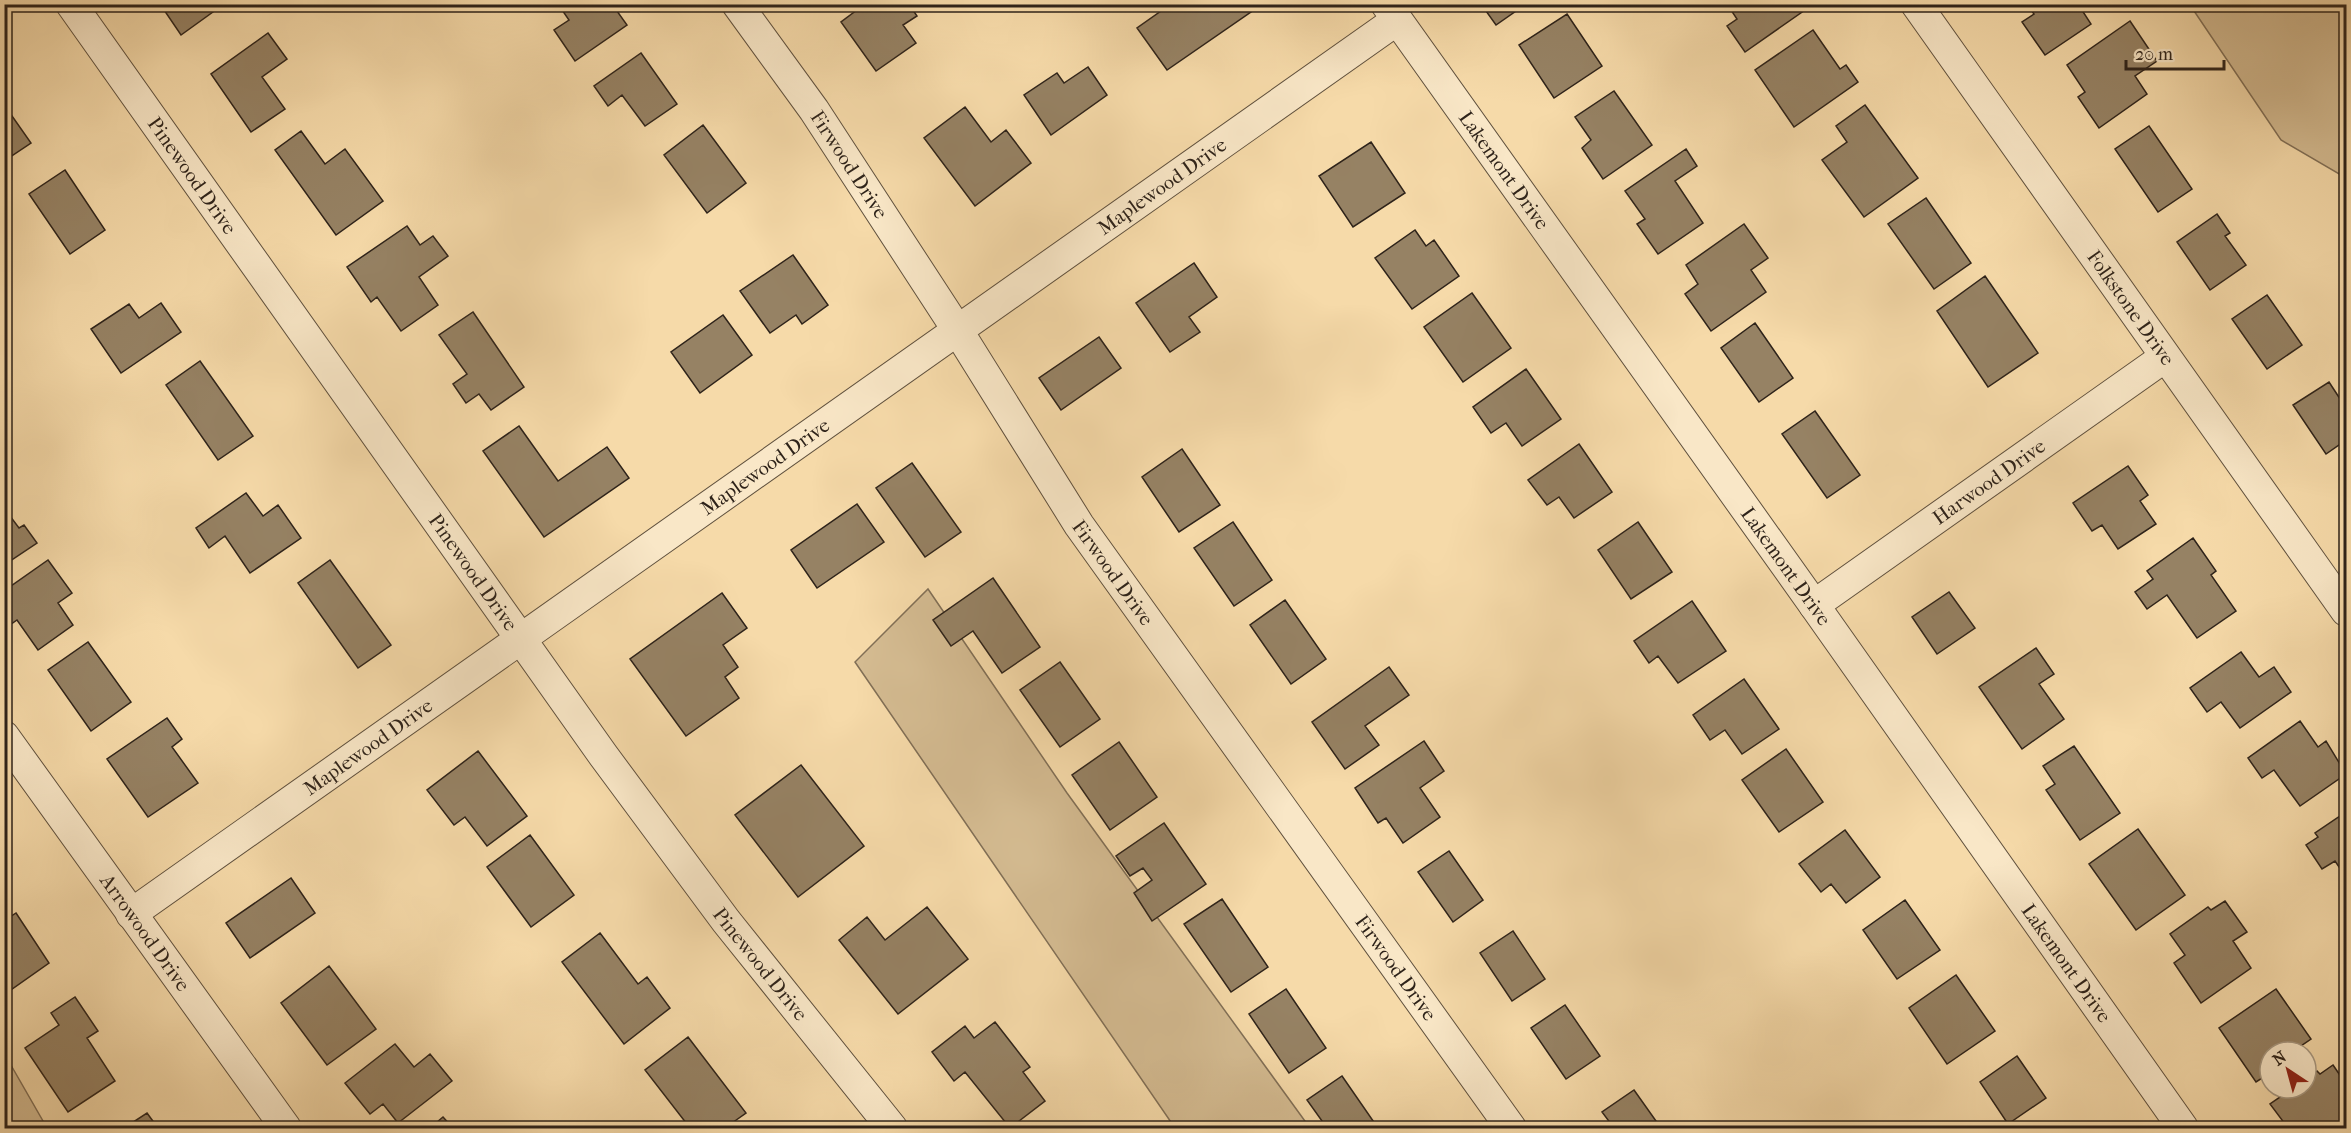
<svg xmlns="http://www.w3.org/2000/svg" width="2351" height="1133" font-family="'IM FELL French Canon',serif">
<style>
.green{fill:#d4bb91;stroke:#816f56;stroke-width:1.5}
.building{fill:#968264;stroke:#2e231a;stroke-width:1.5}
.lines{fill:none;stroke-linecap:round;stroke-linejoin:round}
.street-casing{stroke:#60513e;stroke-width:32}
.street{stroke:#f9e7c7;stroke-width:30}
.labels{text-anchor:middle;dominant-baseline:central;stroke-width:4.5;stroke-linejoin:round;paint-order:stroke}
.street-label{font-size:20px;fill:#2e231a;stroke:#f9e7c7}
</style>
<rect width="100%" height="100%" fill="#f6daa9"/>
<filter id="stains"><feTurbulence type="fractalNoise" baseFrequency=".00333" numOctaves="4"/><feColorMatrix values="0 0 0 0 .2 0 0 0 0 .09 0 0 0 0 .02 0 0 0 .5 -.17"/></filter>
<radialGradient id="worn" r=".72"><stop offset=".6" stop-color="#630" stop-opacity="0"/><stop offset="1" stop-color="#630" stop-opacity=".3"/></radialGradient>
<path class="green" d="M 2190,5 L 2346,5 L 2346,178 L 2281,140 Z
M 928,589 L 1067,793 L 1310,1128 L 1175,1128 L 855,662 Z
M 4,1053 L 47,1128 L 5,1128 Z"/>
<path class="building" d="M 160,4 L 224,4 L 181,35 Z
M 558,4 L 612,4 L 627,25 L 575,61 L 554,30 L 569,20 Z
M 865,4 L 909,4 L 917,16 L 903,25 L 916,43 L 876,71 L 841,22 Z
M 1171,4 L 1261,4 L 1261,5 L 1167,70 L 1137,28 Z
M 1481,4 L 1526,4 L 1496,25 Z
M 1727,4 L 1802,4 L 1805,10 L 1745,52 L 1727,26 L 1737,19 Z
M 2027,4 L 2078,4 L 2091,24 L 2045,55 L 2022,22 L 2034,14 Z
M 1567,14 L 1602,66 L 1554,98 L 1519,45 Z
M 2130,21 L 2157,61 L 2135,76 L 2147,94 L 2099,128 L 2078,97 L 2085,92 L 2067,65 Z
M 1813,30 L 1840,69 L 1846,65 L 1858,82 L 1794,127 L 1755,70 Z
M 268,33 L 287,59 L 262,77 L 285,109 L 251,132 L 211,74 Z
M 641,53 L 677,104 L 645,126 L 622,95 L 608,106 L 594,86 Z
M 1088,67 L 1107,95 L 1051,135 L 1024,95 L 1057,73 L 1064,83 Z
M 1614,91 L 1652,145 L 1603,179 L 1582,148 L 1591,140 L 1575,117 Z
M 1865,105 L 1918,178 L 1864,217 L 1822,160 L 1847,142 L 1836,126 Z
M 5,106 L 31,143 L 4,161 L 4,107 Z
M 965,107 L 991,142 L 1006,130 L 1031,163 L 975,206 L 924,138 Z
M 703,125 L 746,183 L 707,213 L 664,155 Z
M 2149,126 L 2192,189 L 2158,212 L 2115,149 Z
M 301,131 L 325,164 L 345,149 L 383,201 L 336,235 L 275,150 Z
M 1371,142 L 1405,193 L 1353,227 L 1319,176 Z
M 1686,149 L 1697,166 L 1675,181 L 1703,223 L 1658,254 L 1637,224 L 1645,219 L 1625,191 Z
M 65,170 L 105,230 L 70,254 L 29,194 Z
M 1926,198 L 1971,263 L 1934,289 L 1888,224 Z
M 2217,214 L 2230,233 L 2225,236 L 2246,265 L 2210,290 L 2177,242 Z
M 1744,224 L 1768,258 L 1751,270 L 1766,292 L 1711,331 L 1685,294 L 1698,284 L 1686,265 Z
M 407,226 L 420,245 L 433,236 L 448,256 L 419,277 L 438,305 L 401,331 L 377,297 L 371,302 L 347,267 Z
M 1415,230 L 1426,246 L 1434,240 L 1459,276 L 1412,309 L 1375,258 Z
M 793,255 L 828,305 L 802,324 L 796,315 L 770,333 L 740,291 Z
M 1194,263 L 1217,297 L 1189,317 L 1200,332 L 1170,352 L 1136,303 Z
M 1985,276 L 2038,353 L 1988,387 L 1937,311 Z
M 1472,293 L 1511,348 L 1463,382 L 1424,327 Z
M 2267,295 L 2302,345 L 2267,369 L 2232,319 Z
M 161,303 L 181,332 L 121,373 L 91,329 L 129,304 L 139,318 Z
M 473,312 L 524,387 L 491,410 L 479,394 L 466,403 L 453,384 L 467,374 L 439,335 Z
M 723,315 L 752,355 L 700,393 L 671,352 Z
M 1755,323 L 1793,378 L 1759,402 L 1721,348 Z
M 1099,337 L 1121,368 L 1061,410 L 1039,378 Z
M 200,361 L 253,436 L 218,460 L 166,385 Z
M 1526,369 L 1561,419 L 1522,446 L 1506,423 L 1491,433 L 1473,407 Z
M 2329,382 L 2346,408 L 2346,440 L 2326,454 L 2293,405 Z
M 1815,411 L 1860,475 L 1827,498 L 1782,434 Z
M 519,426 L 558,481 L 607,447 L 629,478 L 544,537 L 483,451 Z
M 1579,444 L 1612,492 L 1574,518 L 1559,497 L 1547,505 L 1528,480 Z
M 1182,449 L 1220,505 L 1179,532 L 1142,477 Z
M 912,463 L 961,532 L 925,557 L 876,488 Z
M 2128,466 L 2148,495 L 2140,501 L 2156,524 L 2118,549 L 2102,525 L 2092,531 L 2073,503 Z
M 246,493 L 263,516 L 278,505 L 301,538 L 250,573 L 225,536 L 209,548 L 196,528 Z
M 857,504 L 884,542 L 817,588 L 791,550 Z
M 4,508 L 19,528 L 24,525 L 37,543 L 4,565 Z
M 1233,522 L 1272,580 L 1234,606 L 1194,548 Z
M 1638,522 L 1672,572 L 1631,599 L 1598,550 Z
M 2193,538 L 2216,571 L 2211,575 L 2236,611 L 2197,638 L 2167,595 L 2147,609 L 2135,592 L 2153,579 L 2147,571 Z
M 48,560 L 72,593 L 58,603 L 73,625 L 38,650 L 17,620 L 7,627 L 4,624 L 4,591 Z
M 330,560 L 391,645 L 358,668 L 298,583 Z
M 993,578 L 1040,647 L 1002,673 L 973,631 L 951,646 L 933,620 Z
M 1949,592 L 1975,628 L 1937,654 L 1912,617 Z
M 722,593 L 747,628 L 723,645 L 738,667 L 725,677 L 739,698 L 686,736 L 630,659 Z
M 1285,600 L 1326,659 L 1291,684 L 1250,625 Z
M 1692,601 L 1726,651 L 1678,683 L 1658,656 L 1649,663 L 1634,641 Z
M 88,642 L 131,702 L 91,731 L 48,670 Z
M 2036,648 L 2054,674 L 2039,684 L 2064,719 L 2022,749 L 1979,687 Z
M 2241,652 L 2259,677 L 2274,667 L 2291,692 L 2240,728 L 2221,702 L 2207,712 L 2190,688 Z
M 1060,662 L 1100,719 L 1060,747 L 1020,690 Z
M 1389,667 L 1409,695 L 1365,726 L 1379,745 L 1345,769 L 1312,722 Z
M 1744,679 L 1779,729 L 1742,754 L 1725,730 L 1710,740 L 1693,715 Z
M 167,718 L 182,739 L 172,747 L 198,783 L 148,817 L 107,759 Z
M 2300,721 L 2318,747 L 2326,741 L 2346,774 L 2300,806 L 2274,770 L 2262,778 L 2248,758 Z
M 1424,741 L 1444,771 L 1420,788 L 1440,817 L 1403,843 L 1386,818 L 1378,823 L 1355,788 Z
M 1119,742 L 1157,797 L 1110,830 L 1072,775 Z
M 2074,746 L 2120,813 L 2080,840 L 2046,790 L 2055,784 L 2043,766 Z
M 1786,749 L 1823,802 L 1779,832 L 1742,780 Z
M 478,751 L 527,816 L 487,846 L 465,817 L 454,825 L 427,790 Z
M 801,765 L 864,846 L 798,897 L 735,815 Z
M 2346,812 L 2346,877 L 2335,861 L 2322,869 L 2306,845 L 2318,837 L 2315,833 Z
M 1164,823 L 1206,884 L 1152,921 L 1134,893 L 1152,880 L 1143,868 L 1130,876 L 1116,856 Z
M 2138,829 L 2185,895 L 2136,930 L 2089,864 Z
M 1845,830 L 1880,877 L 1846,903 L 1831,884 L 1821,892 L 1799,864 Z
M 530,835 L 574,895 L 531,927 L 487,867 Z
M 1449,851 L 1483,900 L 1453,922 L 1418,872 Z
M 291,878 L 315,913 L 250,958 L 226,923 Z
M 1222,899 L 1268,967 L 1231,992 L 1184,924 Z
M 1905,900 L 1940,950 L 1897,979 L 1863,930 Z
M 2225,901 L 2247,932 L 2233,941 L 2251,968 L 2201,1003 L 2174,963 L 2185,955 L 2170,934 L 2208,907 L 2211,910 Z
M 927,907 L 968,959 L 898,1014 L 839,940 L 867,917 L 885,940 Z
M 16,913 L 49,963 L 5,994 L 4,921 Z
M 1513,931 L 1545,979 L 1512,1001 L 1480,953 Z
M 600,933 L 638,984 L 647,977 L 670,1008 L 624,1044 L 562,962 Z
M 329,966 L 376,1029 L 327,1065 L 281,1003 Z
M 1956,975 L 1995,1031 L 1947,1064 L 1909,1008 Z
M 1286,989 L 1326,1048 L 1289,1073 L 1249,1014 Z
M 2276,989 L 2311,1039 L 2292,1052 L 2270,1052 L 2270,1067 L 2264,1071 L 2267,1075 L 2256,1082 L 2219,1028 Z
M 75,997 L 98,1031 L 87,1038 L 115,1081 L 68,1112 L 25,1048 L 59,1025 L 51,1013 Z
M 1565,1005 L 1600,1056 L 1566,1079 L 1531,1028 Z
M 995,1022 L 1030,1067 L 1023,1072 L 1045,1101 L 1010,1128 L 965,1072 L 954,1081 L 932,1052 L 965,1026 L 974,1038 Z
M 688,1037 L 746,1113 L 732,1123 L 737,1128 L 690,1128 L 645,1070 Z
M 395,1044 L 414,1067 L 430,1054 L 452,1081 L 398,1123 L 383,1104 L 370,1114 L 345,1083 Z
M 2017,1056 L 2046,1098 L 2008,1124 L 1980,1082 Z
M 2333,1065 L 2346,1084 L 2346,1128 L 2288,1128 L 2270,1104 L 2293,1088 L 2306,1088 L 2306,1079 L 2317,1071 L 2320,1074 Z
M 1342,1076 L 1378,1128 L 1327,1128 L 1307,1100 Z
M 1634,1090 L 1661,1128 L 1614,1128 L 1602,1112 Z
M 147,1113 L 158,1128 L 124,1128 Z
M 443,1117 L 453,1128 L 430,1128 Z"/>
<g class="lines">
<defs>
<g id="street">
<path id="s1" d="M 71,4 L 603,755 L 726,921 L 892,1128"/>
<path id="s2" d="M 737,4 L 814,110 L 958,331 L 1079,525 L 1511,1128"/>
<path id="s3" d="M 1386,4 L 1814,605 L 2183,1128"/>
<path id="s4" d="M 1916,4 L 2346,611"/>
<path id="s5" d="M 1814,605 L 2165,357"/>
<path id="s6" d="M 4,736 L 286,1128"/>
<path id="s7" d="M 131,914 L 1397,20"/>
</g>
</defs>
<use href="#street" class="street-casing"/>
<use href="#street" class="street"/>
</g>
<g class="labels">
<g class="street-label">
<text stroke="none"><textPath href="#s2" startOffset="196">Firwood Drive</textPath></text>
<text stroke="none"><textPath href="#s3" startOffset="204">Lakemont Drive</textPath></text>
<text stroke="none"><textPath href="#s1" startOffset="210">Pinewood Drive</textPath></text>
<text stroke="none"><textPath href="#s7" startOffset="1262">Maplewood Drive</textPath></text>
<text stroke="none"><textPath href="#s4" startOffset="372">Folkstone Drive</textPath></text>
<text stroke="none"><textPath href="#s7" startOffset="776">Maplewood Drive</textPath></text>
<text stroke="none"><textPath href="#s5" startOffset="214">Harwood Drive</textPath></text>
<text stroke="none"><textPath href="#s3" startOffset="690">Lakemont Drive</textPath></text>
<text stroke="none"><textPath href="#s1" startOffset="696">Pinewood Drive</textPath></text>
<text stroke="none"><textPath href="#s2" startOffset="682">Firwood Drive</textPath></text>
<text stroke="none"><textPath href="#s7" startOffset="290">Maplewood Drive</textPath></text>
<text stroke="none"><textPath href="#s6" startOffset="242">Arrowood Drive</textPath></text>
<text stroke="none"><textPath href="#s3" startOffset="1176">Lakemont Drive</textPath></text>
<text stroke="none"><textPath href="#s1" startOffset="1182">Pinewood Drive</textPath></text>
<text stroke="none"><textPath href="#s2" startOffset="1168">Firwood Drive</textPath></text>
</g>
</g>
<rect width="2351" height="1133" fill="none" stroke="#f6daa9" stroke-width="24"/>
<rect x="6" y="6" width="2339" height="1121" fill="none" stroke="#2e231a" stroke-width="3"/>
<rect x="12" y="12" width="2327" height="1109" fill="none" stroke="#2e231a" stroke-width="1.5"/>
<g transform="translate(2288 1070) rotate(324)"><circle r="28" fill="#f9e7c7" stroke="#a89982" stroke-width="1.5"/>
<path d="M0-4.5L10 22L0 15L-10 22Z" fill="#8f2418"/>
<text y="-9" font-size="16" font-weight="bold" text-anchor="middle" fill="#2e231a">N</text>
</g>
<path d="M2126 60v9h98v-9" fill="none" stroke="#2e231a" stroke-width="3"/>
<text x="2135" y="60" font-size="18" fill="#2e231a" stroke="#f9e7c7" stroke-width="4.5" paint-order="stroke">20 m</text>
<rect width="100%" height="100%" filter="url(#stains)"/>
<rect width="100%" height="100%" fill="url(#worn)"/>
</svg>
